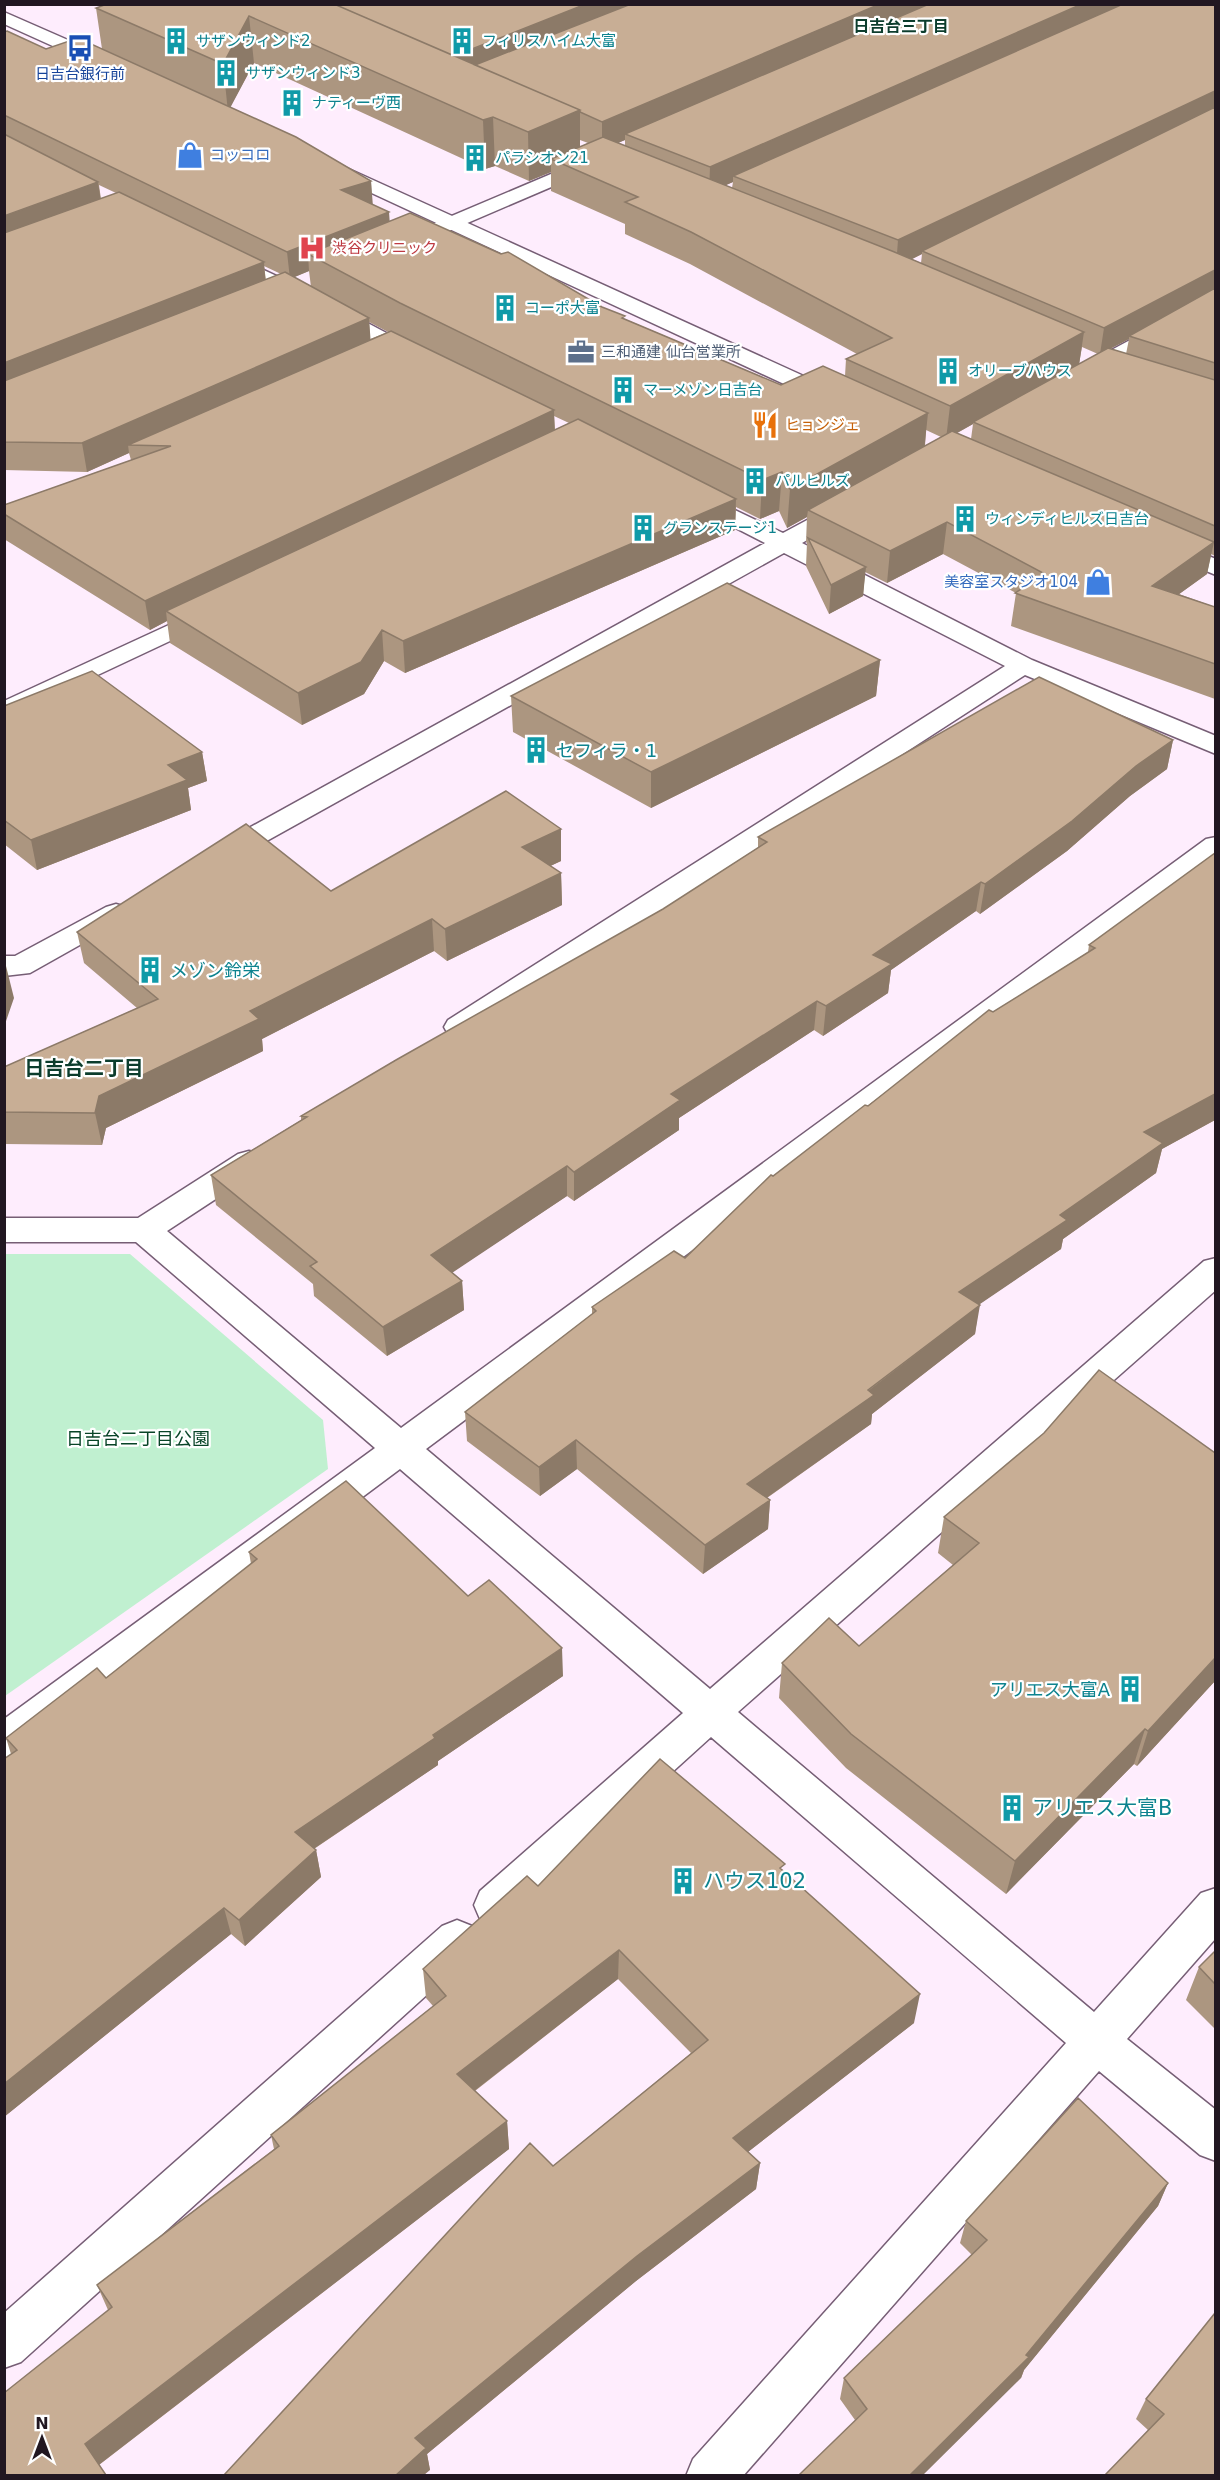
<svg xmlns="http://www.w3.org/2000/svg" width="1220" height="2480" font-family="'DejaVu Sans','Noto Sans JP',sans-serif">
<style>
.green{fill:#c0f0d0}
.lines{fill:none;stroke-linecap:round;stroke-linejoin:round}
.street-casing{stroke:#765e75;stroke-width:3}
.secondary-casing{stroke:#765e75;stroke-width:3}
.street{fill:#fff;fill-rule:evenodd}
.secondary{fill:#fff;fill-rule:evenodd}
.wall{fill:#ac9680;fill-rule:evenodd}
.shaded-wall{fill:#8c7a68}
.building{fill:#c8ae95;stroke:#8c7a68;stroke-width:1.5}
.labels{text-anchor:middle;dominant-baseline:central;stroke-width:4.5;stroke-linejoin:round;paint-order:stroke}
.far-culture-label{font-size:15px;fill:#0d838f;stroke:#fff;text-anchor:start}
.far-transit-label{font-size:15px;fill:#164399;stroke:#fff}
.far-shop-label{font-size:15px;fill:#366cbe;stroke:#fff;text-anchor:start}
.far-health-label{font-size:15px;fill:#be3a42;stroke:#fff;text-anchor:start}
.far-service-label{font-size:15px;fill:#4e5e75;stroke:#fff;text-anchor:start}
.far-food-label{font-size:15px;fill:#c56008;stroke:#fff;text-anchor:start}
.far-neighbourhood-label{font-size:16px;font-weight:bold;fill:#0c3d2d;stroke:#fff}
.culture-label{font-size:18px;fill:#0d838f;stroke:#fff;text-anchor:start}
.park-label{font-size:18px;fill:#084427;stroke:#fff}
.neighbourhood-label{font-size:20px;font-weight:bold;fill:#0c3d2d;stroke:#fff}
.near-culture-label{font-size:21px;fill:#0d838f;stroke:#fff;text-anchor:start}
</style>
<rect width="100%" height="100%" fill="#feedfd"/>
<path class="green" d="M 5,1254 L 130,1254 L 323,1420 L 328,1469 L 5,1696 Z"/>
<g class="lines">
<defs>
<path id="street" d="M 591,157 L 598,159 L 601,163 L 598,167 L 409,248 L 395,248 L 392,244 L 395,240 Z
M 225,252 L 298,286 L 424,353 L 427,358 L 424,363 L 416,364 L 408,363 L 284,294 L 218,262 L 215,258 L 218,254 Z
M 1216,294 L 1216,309 L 1092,379 L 1084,381 L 1076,379 L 1073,374 L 1076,369 Z
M 695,491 L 783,533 L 837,504 L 845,502 L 853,504 L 857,509 L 853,514 L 802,543 L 1032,660 L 1216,736 L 1216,754 L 1025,675 L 470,1034 L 459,1037 L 448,1034 L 444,1027 L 448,1020 L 1005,666 L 784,553 L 229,862 L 219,865 L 209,862 L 205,856 L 209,850 L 765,543 L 687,503 L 683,498 L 687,493 Z
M 210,606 L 219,608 L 222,613 L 219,618 L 4,719 L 4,701 Z
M 1216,837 L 1216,859 L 426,1449 L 710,1689 L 1204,1261 L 1216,1258 L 1216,1290 L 738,1712 L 1094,2012 L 1201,1893 L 1216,1888 L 1216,1938 L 1127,2039 L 1216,2110 L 1216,2161 L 1200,2155 L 1099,2071 L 743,2476 L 686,2476 L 693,2459 L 1066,2043 L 711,1737 L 510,1919 L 495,1924 L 480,1919 L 474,1905 L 480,1891 L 683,1713 L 400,1469 L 18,1754 L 4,1759 L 4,1719 L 375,1448 L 136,1242 L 4,1242 L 4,1218 L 138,1218 L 238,1154 L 249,1151 L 260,1154 L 265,1162 L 260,1170 L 167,1231 L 401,1428 L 1206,839 Z
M 116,904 L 126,907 L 130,913 L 126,919 L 30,973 L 4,976 L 4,956 L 15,956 L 106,907 Z
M 457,1920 L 472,1926 L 478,1940 L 472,1954 L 21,2362 L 4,2368 L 4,2313 L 442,1926 Z"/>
<path id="secondary" d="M 4,12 L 109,58 L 112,62 L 109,66 L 97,66 L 4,24 Z
M 329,160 L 841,393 L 844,398 L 841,403 L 833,405 L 825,403 L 322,170 L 319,166 L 322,162 Z
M 1168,540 L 1216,559 L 1216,575 L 1160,552 L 1156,547 L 1160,542 Z"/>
</defs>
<use href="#street" class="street-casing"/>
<use href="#secondary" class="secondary-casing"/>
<use href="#street" class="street"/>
<use href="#secondary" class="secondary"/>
</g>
<path class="wall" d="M 1215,4 L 1215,556 L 1211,554 L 1207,574 L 1179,594 L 1215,607 L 1215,699 L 1011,626 L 1016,593 L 943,554 L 887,583 L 865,572 L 863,596 L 829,614 L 806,566 L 807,543 L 806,542 L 807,517 L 787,528 L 779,511 L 760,519 L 736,507 L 735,530 L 405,673 L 384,661 L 364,694 L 302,725 L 170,643 L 167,621 L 150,630 L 4,539 L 4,505 L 131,460 L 129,453 L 87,472 L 4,470 L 4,32 L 46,49 L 102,49 L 96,8 ZM 254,63 L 485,169 L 495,166 L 529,181 L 551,172 L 551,191 L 625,224 L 625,234 L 690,264 L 857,354 L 846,359 L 845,376 L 781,385 L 625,319 L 602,307 L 389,221 L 389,212 L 372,205 L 371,181 L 230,107 ZM 580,140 L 588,143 L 580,147 ZM 625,140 L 625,146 L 617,143 ZM 733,182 L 732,188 L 725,185 ZM 99,185 L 116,193 L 101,199 ZM 922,254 L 921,263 L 912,259 ZM 264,266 L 281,274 L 266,280 ZM 309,271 L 311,287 L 294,277 ZM 369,322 L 371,323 L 388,332 L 370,339 ZM 1129,339 L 1126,354 L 1110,349 ZM 1082,347 L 1098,354 L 1079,364 ZM 554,416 L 569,423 L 555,430 ZM 973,424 L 971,439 L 957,433 L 959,432 ZM 926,430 L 941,437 L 925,446 Z
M 880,660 L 876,696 L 651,808 L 513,732 L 511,696 Z
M 4,706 L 202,752 L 207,781 L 188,788 L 191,810 L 37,870 L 4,844 Z
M 1173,740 L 1167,769 L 1130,796 L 1067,851 L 980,914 L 976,911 L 891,970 L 888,993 L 823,1036 L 814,1030 L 679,1118 L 679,1130 L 574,1201 L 567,1196 L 452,1272 L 462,1281 L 464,1310 L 387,1356 L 314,1296 L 313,1284 L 216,1205 L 211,1175 L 301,1120 L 301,1116 L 663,909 L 758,848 L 758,837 Z
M 561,829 L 561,861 L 550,866 L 561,873 L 562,905 L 447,961 L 434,951 L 262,1039 L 263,1051 L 106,1128 L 102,1145 L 4,1144 L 4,1067 L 137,1008 L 84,963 L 77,932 L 331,891 Z
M 1215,853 L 1215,1120 L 1162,1149 L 1156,1173 L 1063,1239 L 1061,1249 L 979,1304 L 975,1334 L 872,1414 L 871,1424 L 767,1498 L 770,1500 L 768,1529 L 703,1574 L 577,1469 L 540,1496 L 467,1441 L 465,1412 L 592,1314 L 592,1307 L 685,1258 L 773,1176 L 993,1012 L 1088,952 L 1089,945 Z
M 944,1517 L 1215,1681 L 1137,1766 L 1134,1764 L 1006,1894 L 846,1768 L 779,1698 L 782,1663 L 859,1646 L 953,1565 L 938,1553 Z
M 249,1552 L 468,1596 L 563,1676 L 438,1761 L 438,1765 L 314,1849 L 316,1850 L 321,1877 L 245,1946 L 231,1934 L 4,2117 L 4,1759 L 11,1754 L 6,1738 L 106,1678 L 251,1564 Z
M 784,1872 L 914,2023 L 748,2152 L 760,2163 L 756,2189 L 636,2281 L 427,2454 L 430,2470 L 224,2475 L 553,2166 L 691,2053 L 618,1979 L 475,2091 L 507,2121 L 509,2149 L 99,2465 L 4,2475 L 108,2310 L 97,2285 L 274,2149 L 271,2135 L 433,2006 L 426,1998 L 423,1969 L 538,1886 Z
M 1215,1951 L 1215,2029 L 1186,2000 L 1199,1967 Z
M 1168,2183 L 1158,2206 L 1024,2370 L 1021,2378 L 855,2420 L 840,2399 L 844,2378 L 972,2255 L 960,2243 L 966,2221 Z
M 1215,2313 L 1215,2475 L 1148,2430 L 1136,2419 L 1146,2399 Z"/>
<path class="shaded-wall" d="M 586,4 L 653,4 L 487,71 L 453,57 Z
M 880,4 L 939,4 L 625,134 L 625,140 L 602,150 L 602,122 Z
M 1082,4 L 1132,4 L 733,176 L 733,182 L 709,193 L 710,167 Z
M 249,16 L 254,63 L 228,112 L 223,64 Z
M 1215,91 L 1215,113 L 922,251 L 922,254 L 896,267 L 898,240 Z
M 580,110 L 580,159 L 551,159 L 551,172 L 529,181 L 528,132 Z
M 493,117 L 495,166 L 485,169 L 483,120 Z
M 371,181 L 373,207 L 341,190 Z
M 98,182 L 102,208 L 4,244 L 4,216 Z
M 389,212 L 391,239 L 308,254 L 309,271 L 290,279 L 287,252 Z
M 264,262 L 266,289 L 4,392 L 4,363 Z
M 1215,270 L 1215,294 L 1129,336 L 1129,339 L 1100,354 L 1104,328 Z
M 369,318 L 371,346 L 128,445 L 129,453 L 87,472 L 82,443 Z
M 1084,332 L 1079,365 L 973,422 L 973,424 L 946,439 L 950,406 Z
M 554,410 L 555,438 L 166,611 L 167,621 L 150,630 L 145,601 Z
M 928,413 L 924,452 L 808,510 L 807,517 L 787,528 L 790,489 Z
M 782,472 L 779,511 L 760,519 L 762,480 Z
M 736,499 L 735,530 L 405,673 L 403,641 Z
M 947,522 L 943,554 L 887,583 L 890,551 Z
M 1214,542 L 1207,574 L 1146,618 L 1152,586 Z
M 866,567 L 863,596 L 829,614 L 831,585 Z
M 382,630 L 384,661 L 364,694 L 302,725 L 298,693 Z
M 880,660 L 876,696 L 651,808 L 651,772 Z
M 1173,740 L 1167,769 L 1130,796 L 1067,851 L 980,914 L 985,884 L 1136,766 Z
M 202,752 L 207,781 L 188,788 L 191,810 L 37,870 L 31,840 L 168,765 Z
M 561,829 L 561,861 L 523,879 L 522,847 Z
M 561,873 L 562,905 L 447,961 L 445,929 Z
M 981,882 L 976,911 L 891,970 L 888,993 L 823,1036 L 826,1006 L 873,955 Z
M 432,919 L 434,951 L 262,1039 L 263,1051 L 106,1128 L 102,1145 L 95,1113 L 99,1096 L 250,1011 Z
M 6,966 L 14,998 L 4,1027 L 4,971 Z
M 817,1001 L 814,1030 L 679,1118 L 679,1130 L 574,1201 L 574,1172 L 671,1094 Z
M 1215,1094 L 1215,1120 L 1162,1149 L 1156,1173 L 1063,1239 L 1061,1249 L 955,1321 L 959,1292 L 1060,1215 L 1144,1132 Z
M 567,1166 L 567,1196 L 434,1285 L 431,1255 Z
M 462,1281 L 464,1310 L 387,1356 L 383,1327 Z
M 980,1305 L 975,1334 L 872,1414 L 871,1424 L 745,1513 L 747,1484 Z
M 576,1440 L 577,1469 L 540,1496 L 539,1467 Z
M 770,1500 L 768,1529 L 703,1574 L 705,1545 Z
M 562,1648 L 563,1676 L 438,1761 L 438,1765 L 300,1858 L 295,1832 L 433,1735 Z
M 1215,1658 L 1215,1681 L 1137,1766 L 1148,1731 Z
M 1145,1729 L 1134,1764 L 1006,1894 L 1015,1861 Z
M 316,1850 L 321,1877 L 245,1946 L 239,1920 Z
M 224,1908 L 231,1934 L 4,2117 L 4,2084 Z
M 619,1950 L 618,1979 L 460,2102 L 457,2074 Z
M 920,1994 L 914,2023 L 731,2165 L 733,2138 Z
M 507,2121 L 509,2149 L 96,2467 L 85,2444 Z
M 760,2163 L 756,2189 L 636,2281 L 427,2454 L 430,2470 L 424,2475 L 396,2475 L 415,2438 L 637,2256 Z
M 1168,2183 L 1158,2206 L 1024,2370 L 1021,2378 L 923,2475 L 910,2475 L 1026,2355 Z"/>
<path class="building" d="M 107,4 L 334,4 L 580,110 L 528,132 L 493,117 L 483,120 L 249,16 L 223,64 L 96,8 Z
M 334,4 L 586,4 L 454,56 Z
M 631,4 L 880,4 L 602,122 L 580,112 L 580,110 L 475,65 Z
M 929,4 L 1082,4 L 710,167 L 625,134 Z
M 1123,4 L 1215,4 L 1215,91 L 898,240 L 733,176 Z
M 7,31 L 46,49 L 78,38 L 296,137 L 371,181 L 341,190 L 389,212 L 287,252 L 4,115 L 4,32 Z
M 1215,107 L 1215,270 L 1104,328 L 922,251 Z
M 4,134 L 98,182 L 4,216 Z
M 603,137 L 892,251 L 1084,332 L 950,406 L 846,359 L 892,338 L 691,232 L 625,202 L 638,197 L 551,159 Z
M 119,192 L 264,262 L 4,363 L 4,233 Z
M 410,213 L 501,254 L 508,252 L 602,307 L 625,316 L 622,318 L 781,385 L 823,366 L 928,413 L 790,489 L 782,472 L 762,480 L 400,303 L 308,254 Z
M 285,272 L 369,318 L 82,443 L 4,442 L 4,381 Z
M 1215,288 L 1215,363 L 1129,336 Z
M 391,331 L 554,410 L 145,601 L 4,514 L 4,505 L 171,446 L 128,445 Z
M 1108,348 L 1215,380 L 1215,526 L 973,422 Z
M 578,419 L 736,499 L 403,641 L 382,630 L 361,662 L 298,693 L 166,611 Z
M 952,431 L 1214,542 L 1152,586 L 1215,607 L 1215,664 L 1015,593 L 1045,574 L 947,522 L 890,551 L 808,510 Z
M 808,538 L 866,567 L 831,585 Z
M 727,583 L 880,660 L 651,772 L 511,696 Z
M 92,671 L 202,752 L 168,765 L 187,780 L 31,840 L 4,820 L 4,706 Z
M 1039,677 L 1173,740 L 1136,766 L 1072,821 L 985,884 L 981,882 L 873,955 L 892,964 L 826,1006 L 817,1001 L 671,1094 L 680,1100 L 574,1172 L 567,1166 L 431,1255 L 462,1281 L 383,1327 L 310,1266 L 317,1262 L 211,1175 L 307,1117 L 301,1116 L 396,1060 L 663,909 L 767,842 L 758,837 Z
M 506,791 L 561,829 L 522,847 L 561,873 L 445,929 L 432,919 L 250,1011 L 259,1019 L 99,1096 L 95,1113 L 4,1112 L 4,1067 L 158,999 L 77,932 L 246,824 L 331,891 Z
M 1215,853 L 1215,1094 L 1144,1132 L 1163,1143 L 1060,1215 L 1067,1220 L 959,1292 L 980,1305 L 868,1390 L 874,1395 L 747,1484 L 770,1500 L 705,1545 L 576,1440 L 539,1467 L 465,1412 L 596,1311 L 592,1307 L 674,1251 L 685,1258 L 771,1175 L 773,1176 L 865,1105 L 868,1106 L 989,1010 L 993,1012 L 1095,948 L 1089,945 Z
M 1099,1370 L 1215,1453 L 1215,1658 L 1148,1731 L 1145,1729 L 1015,1861 L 851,1734 L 782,1663 L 829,1618 L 859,1646 L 979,1543 L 944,1517 L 1044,1433 Z
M 346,1481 L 468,1596 L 489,1580 L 562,1648 L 433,1735 L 435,1738 L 295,1832 L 316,1850 L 239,1920 L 224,1908 L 4,2084 L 4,1759 L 17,1750 L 6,1738 L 97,1668 L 106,1678 L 257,1559 L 249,1552 Z
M 660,1759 L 785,1864 L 780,1868 L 920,1994 L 733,2138 L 760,2163 L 637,2256 L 415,2438 L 426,2448 L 396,2475 L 224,2475 L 530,2143 L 553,2166 L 708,2040 L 619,1950 L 457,2074 L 507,2121 L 85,2444 L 106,2475 L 4,2475 L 4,2393 L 112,2307 L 97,2285 L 279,2146 L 271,2135 L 446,1996 L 423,1969 L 527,1876 L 538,1886 Z
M 1215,1951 L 1215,1984 L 1199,1967 Z
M 1078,2098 L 1168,2183 L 1026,2355 L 1029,2357 L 910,2475 L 799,2475 L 867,2409 L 844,2378 L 987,2240 L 966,2221 Z
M 1215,2313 L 1215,2475 L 1105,2475 L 1164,2414 L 1146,2399 Z"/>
<defs>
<symbol id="building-bare" viewBox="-9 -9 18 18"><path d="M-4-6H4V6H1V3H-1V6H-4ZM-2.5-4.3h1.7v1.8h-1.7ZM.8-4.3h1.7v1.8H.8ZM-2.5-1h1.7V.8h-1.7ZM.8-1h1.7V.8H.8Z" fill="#0f9aa8" stroke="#fff" stroke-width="2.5" paint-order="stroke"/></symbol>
<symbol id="bus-bare" viewBox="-9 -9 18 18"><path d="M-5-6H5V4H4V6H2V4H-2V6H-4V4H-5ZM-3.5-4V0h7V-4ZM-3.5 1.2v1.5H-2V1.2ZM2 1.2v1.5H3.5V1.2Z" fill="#1a4fb4" stroke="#fff" stroke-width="2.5" paint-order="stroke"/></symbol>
<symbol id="shop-bare" viewBox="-9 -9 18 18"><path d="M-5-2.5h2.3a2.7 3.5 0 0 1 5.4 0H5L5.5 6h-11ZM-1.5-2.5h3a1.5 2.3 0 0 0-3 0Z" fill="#3f7fe0" stroke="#fff" stroke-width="2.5" paint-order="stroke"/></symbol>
<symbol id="hospital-bare" viewBox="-9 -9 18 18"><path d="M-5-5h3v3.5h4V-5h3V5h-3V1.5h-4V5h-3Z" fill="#e0444e" stroke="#fff" stroke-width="2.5" paint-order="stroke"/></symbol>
<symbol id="office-bare" viewBox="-9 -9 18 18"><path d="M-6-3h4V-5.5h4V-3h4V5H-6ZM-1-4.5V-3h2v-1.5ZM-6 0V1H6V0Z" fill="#5c6f8a" stroke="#fff" stroke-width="2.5" paint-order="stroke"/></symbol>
<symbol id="restaurant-bare" viewBox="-9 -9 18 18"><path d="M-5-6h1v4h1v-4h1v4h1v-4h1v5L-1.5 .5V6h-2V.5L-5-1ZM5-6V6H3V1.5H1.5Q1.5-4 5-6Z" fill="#e8710a" stroke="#fff" stroke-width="2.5" paint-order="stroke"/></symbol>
</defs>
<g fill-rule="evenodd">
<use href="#building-bare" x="157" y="22" width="38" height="38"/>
<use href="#building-bare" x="443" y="22" width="38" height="38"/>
<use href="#bus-bare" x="61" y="29" width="38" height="38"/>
<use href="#building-bare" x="207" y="54" width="38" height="38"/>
<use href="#building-bare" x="273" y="84" width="38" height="38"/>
<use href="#shop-bare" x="171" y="136" width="38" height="38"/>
<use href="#building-bare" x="456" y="139" width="38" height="38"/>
<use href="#hospital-bare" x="293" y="229" width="38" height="38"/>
<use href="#building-bare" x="486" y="289" width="38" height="38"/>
<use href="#office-bare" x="562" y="333" width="38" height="38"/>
<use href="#building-bare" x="929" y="352" width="38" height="38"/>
<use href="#building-bare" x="604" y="371" width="38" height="38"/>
<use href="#restaurant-bare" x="746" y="406" width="38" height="38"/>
<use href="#building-bare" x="736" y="462" width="38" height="38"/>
<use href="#building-bare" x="946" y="500" width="38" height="38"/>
<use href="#building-bare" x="624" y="509" width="38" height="38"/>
<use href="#shop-bare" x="1079" y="563" width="38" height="38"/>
<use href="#building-bare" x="517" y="731" width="38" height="38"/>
<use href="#building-bare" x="131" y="951" width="38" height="38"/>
<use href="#building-bare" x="1111" y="1670" width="38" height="38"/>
<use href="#building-bare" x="993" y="1789" width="38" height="38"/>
<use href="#building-bare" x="664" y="1862" width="38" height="38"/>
</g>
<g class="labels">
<g class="far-culture-label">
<text x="196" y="41">サザンウィンド2</text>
<text x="482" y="41">フィリスハイム大富</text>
<text x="246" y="73">サザンウィンド3</text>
<text x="312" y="103">ナティーヴ西</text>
<text x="495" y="158">パラシオン21</text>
<text x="525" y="308">コーポ大富</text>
<text x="968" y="371">オリーブハウス</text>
<text x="643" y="390">マーメゾン日吉台</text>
<text x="775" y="481">パルヒルズ</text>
<text x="985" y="519">ウィンディヒルズ日吉台</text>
<text x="663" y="528">グランステージ1</text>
</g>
<g class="far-transit-label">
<text x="80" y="74">日吉台銀行前</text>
</g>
<g class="far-shop-label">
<text x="210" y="155">コッコロ</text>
<text x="1078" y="582" text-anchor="end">美容室スタジオ104</text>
</g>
<g class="far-health-label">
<text x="332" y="248">渋谷クリニック</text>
</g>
<g class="far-service-label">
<text x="601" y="352">三和通建 仙台営業所</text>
</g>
<g class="far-food-label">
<text x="785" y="425">ヒョンジェ</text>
</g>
<g class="far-neighbourhood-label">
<text x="901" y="26">日吉台三丁目</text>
</g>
<g class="culture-label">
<text x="556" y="750">セフィラ・1</text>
<text x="170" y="970">メゾン鈴栄</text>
<text x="1110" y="1689" text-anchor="end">アリエス大富A</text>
</g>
<g class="park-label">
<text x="138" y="1438">日吉台二丁目公園</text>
</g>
<g class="neighbourhood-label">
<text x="84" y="1068">日吉台二丁目</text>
</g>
<g class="near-culture-label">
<text x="1032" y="1808">アリエス大富B</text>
<text x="703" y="1881">ハウス102</text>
</g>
</g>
<rect width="1220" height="2480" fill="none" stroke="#211721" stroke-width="12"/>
<g transform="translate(42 2438)" stroke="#ffffff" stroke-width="4.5" paint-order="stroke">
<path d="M0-4.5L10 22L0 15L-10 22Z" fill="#211721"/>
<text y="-9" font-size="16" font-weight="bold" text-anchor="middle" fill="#211721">N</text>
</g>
</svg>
